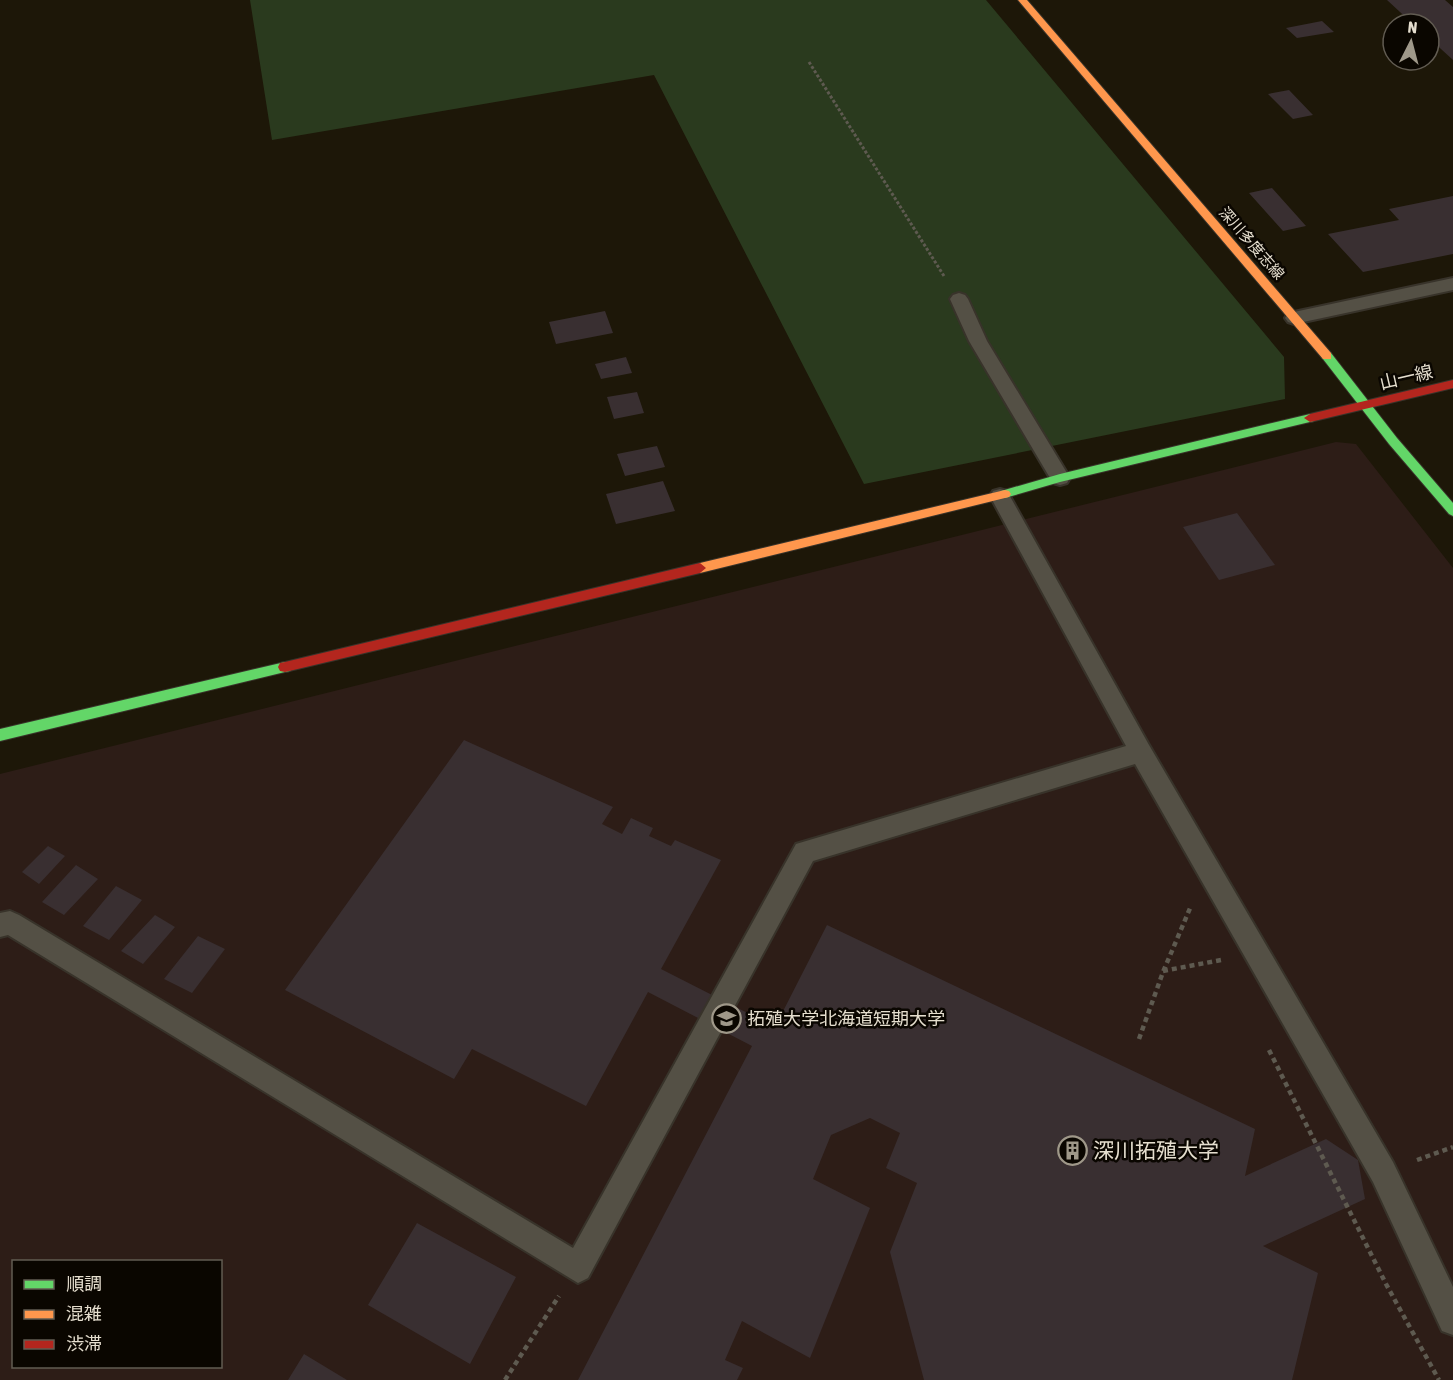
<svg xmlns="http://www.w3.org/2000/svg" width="1453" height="1380" font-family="'Asap Condensed','Noto Sans JP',sans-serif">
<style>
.education{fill:#2d1d17;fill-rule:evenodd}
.green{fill:#2a3a1e}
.building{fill:#392f31}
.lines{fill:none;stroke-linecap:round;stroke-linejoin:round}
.lane-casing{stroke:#38332a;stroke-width:4}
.fast-casing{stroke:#38332a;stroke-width:2}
.slow-casing{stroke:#38332a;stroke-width:2}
.jam-casing{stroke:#38332a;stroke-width:2}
.path-far1{stroke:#5e5a50;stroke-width:3;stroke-dasharray:3 2;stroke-linecap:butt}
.path{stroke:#5e5a50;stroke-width:4.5;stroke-dasharray:5 4;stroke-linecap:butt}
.lane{fill:#545045;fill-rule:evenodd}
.fast{fill:#63d668;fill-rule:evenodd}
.slow{fill:#ff974d;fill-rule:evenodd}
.jam{fill:#b3261e;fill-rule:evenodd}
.labels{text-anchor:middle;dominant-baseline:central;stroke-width:5;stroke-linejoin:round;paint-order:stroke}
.far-street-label{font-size:15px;fill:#e5dece;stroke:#0a0600}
.street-label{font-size:18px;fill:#e5dece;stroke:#0a0600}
.poi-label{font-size:18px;fill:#e5dece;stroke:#0a0600;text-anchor:start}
.near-poi-label{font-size:21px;fill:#e5dece;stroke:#0a0600;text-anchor:start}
</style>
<rect width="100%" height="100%" fill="#1d1708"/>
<path class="education" d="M 1336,442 L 1356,444 L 1453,568 L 1453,1380 L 0,1380 L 0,774 ZM 14,1262 L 220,1262 L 220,1366 L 14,1366 Z"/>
<path class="green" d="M 250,0 L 986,0 L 1284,357 L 1285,399 L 864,484 L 654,75 L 272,140 Z"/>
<path class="building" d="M 1387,0 L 1445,0 L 1453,7 L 1453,60 L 1429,38 L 1429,24 L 1413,24 Z
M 1322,21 L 1334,32 L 1297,38 L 1286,28 Z
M 1289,90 L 1313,115 L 1293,119 L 1268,94 Z
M 1272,188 L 1306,226 L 1283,231 L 1249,193 Z
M 1453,196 L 1453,254 L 1363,272 L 1328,234 L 1399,220 L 1389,209 Z
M 605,311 L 613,333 L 556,344 L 549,322 Z
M 626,357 L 632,373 L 601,379 L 595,364 Z
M 637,392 L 644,413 L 614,419 L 607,397 Z
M 657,446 L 665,467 L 625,476 L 617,454 Z
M 663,481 L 675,511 L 616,524 L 606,494 Z
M 1237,513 L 1275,565 L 1219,580 L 1183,527 Z
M 464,740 L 613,807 L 602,824 L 622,834 L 631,818 L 653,828 L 649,836 L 671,846 L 675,840 L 721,860 L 661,969 L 775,1027 L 827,925 L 1255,1129 L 1245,1176 L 1326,1139 L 1358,1160 L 1365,1199 L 1263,1246 L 1318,1273 L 1292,1380 L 924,1380 L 890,1252 L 917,1183 L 886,1168 L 900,1133 L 870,1118 L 831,1135 L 813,1179 L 870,1208 L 810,1358 L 742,1321 L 725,1360 L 743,1368 L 737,1380 L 578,1380 L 752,1046 L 648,992 L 586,1106 L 472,1049 L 454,1079 L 285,990 Z
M 48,846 L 65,856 L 39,884 L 22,872 Z
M 76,865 L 98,879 L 64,915 L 42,902 Z
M 116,886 L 142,900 L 109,940 L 83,926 Z
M 155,915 L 175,927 L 143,964 L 121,951 Z
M 198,936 L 225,949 L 192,993 L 164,979 Z
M 417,1223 L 516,1277 L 470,1364 L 368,1305 Z
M 304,1354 L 347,1380 L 288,1380 Z"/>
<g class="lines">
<defs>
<path id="lane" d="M 1453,278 L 1453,290 L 1294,324 L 1288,322 L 1285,318 L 1288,314 L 1294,312 Z
M 959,293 L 965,295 L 968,299 L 987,341 L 1067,473 L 1070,478 L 1067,483 L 1060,485 L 1053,483 L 969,341 L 950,299 L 953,295 Z
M 1000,489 L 1007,491 L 1149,745 L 1393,1162 L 1453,1287 L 1453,1335 L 1442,1331 L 1373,1182 L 1135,764 L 813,861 L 588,1278 L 578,1283 L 8,935 L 0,937 L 0,913 L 10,911 L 19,915 L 573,1248 L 796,844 L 1126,746 L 990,496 L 993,491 Z"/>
<path id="fast" d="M 1327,352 L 1331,353 L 1397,438 L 1453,503 L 1453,516 L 1449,514 L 1389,444 L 1323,359 L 1321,356 Z
M 1310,414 L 1314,415 L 1314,421 L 1060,482 L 1005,498 L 999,494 L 1001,491 L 1060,474 Z
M 285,662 L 290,663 L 292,667 L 290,671 L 285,672 L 0,741 L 0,729 Z"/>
<path id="slow" d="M 1018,0 L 1027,0 L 1331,353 L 1331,359 L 1323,359 Z
M 1005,490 L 1009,491 L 1011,494 L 1009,497 L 700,573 L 694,568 L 700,563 Z"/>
<path id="jam" d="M 1453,380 L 1453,388 L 1310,422 L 1304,418 L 1310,414 Z
M 700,563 L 706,568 L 700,573 L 285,672 L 280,671 L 278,667 L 280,663 L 285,662 Z"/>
</defs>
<use href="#lane" class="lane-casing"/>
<use href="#fast" class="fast-casing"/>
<use href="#slow" class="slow-casing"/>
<use href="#jam" class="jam-casing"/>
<path class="path-far1" d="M 809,62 L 944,276"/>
<path class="path" d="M 1163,971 L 1221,960
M 1139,1039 L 1163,972 L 1191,906
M 1269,1050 L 1386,1284 L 1439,1380
M 1417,1160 L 1453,1147
M 505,1380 L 559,1296"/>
<use href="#lane" class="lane"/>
<use href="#fast" class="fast"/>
<use href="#slow" class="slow"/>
<use href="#jam" class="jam"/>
</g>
<defs>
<symbol id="university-ring" viewBox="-11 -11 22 22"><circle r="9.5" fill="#0a0600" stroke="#9f9889" stroke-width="1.5"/><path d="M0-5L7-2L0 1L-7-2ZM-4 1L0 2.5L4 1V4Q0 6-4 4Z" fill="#9f9889"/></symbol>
<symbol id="building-ring" viewBox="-11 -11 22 22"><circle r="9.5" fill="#0a0600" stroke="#9f9889" stroke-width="1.5"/><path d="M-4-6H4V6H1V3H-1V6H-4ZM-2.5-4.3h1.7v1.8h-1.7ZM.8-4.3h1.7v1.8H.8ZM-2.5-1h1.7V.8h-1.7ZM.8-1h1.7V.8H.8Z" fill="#9f9889"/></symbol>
</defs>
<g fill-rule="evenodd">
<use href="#university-ring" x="710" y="1002" width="33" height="33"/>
<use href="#building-ring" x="1056" y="1134" width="33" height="33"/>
</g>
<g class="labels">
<g class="far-street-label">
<text transform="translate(1252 243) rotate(49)">深川多度志線</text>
</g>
<g class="street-label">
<text transform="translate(1406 377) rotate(-13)">山一線</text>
</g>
<g class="poi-label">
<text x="747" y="1018">拓殖大学北海道短期大学</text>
</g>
<g class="near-poi-label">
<text x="1093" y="1150">深川拓殖大学</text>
</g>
</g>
<rect x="12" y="1260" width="210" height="108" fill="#0a0600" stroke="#625c52" stroke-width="1.5"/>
<rect x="24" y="1280" width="30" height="9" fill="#63d668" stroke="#625c52" stroke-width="1.5"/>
<text x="66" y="1290" font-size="18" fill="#e5dece">順調</text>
<rect x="24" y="1310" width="30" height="9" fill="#ff974d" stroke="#625c52" stroke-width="1.5"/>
<text x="66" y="1320" font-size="18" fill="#e5dece">混雑</text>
<rect x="24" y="1340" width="30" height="9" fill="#b3261e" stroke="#625c52" stroke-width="1.5"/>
<text x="66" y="1350" font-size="18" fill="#e5dece">渋滞</text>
<g transform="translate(1411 42) rotate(6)"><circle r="28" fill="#0a0600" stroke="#625c52" stroke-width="1.5"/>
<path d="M0-4.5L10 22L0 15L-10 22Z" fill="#9f9889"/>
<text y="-9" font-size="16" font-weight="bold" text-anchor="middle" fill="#e5dece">N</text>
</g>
</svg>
